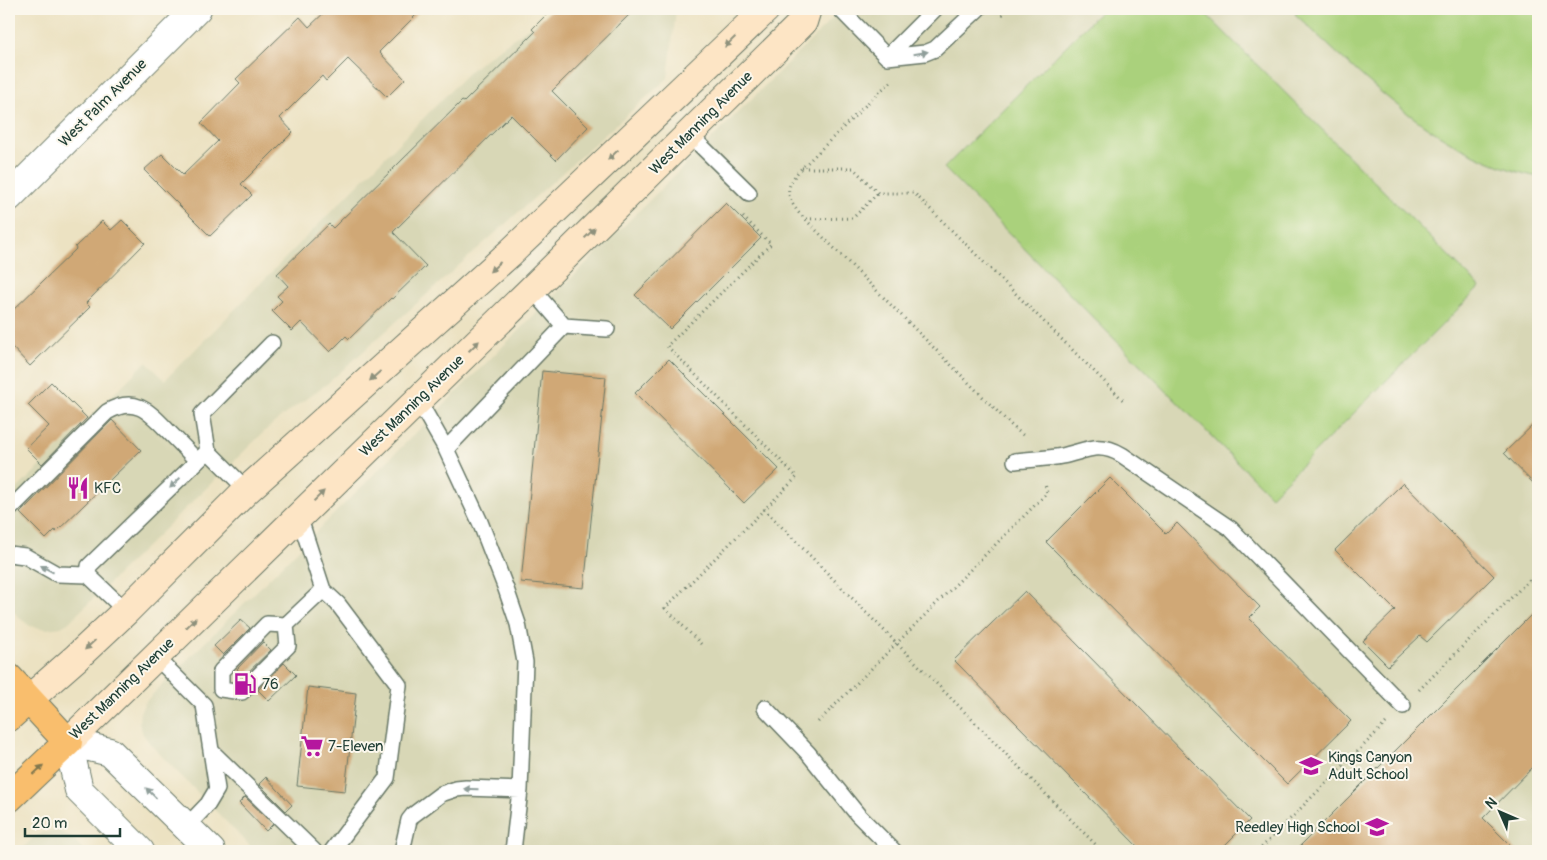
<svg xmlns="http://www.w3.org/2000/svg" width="1547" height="860" font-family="Pangolin,sans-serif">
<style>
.built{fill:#d8d7b6}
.green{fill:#aad17b;stroke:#648758}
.building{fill:#d0a876}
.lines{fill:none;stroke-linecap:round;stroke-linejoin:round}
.service-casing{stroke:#677766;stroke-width:18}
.minor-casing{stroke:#677766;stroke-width:30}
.tertiary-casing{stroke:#677766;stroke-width:30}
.secondary-casing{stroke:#677766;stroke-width:30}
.primary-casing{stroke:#677766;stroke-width:30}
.path{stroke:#677766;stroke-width:3;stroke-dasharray:1 4;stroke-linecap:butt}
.service{stroke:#fff;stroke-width:15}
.minor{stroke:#fff;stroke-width:28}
.tertiary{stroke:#fff;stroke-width:28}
.secondary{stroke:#fde5c5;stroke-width:28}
.primary{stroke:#f9be6d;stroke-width:28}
.oneway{fill:#8e917c}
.oneway2{fill:#8f9e9a}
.oneway3{fill:#81774e}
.labels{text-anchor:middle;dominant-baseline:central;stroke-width:4;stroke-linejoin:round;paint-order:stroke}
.street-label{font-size:15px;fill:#1f3d34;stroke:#fbf7ec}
.poi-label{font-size:15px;fill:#1f3d34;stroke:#fbf7ec;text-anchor:start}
</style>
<rect width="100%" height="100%" fill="#fbf7ec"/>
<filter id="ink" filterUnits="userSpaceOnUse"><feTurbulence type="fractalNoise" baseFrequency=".02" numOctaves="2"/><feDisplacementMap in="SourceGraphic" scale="10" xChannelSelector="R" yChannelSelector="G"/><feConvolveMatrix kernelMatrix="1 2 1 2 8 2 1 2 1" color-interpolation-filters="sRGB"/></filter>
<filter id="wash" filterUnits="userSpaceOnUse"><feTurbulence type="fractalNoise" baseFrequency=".0096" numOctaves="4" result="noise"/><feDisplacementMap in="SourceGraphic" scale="20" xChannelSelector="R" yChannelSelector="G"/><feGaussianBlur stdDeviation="1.12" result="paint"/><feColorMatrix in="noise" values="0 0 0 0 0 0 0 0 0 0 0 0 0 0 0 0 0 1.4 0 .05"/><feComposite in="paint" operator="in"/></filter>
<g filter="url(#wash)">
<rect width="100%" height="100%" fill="#ece2c2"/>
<path class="built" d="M 554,9 L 675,9 L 676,10 L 668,78 L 328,383 L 285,414 L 268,428 L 68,623 L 61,627 L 46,629 L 30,626 L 22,620 L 9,607 L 9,497 L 146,362 L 165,380 L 473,68 Z
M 842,9 L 1538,9 L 1538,851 L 255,851 L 151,745 L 143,734 L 139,722 L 140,712 L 146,701 Z
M 58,831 L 72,838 L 85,851 L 20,851 L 33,838 L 41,833 Z"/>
<path class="green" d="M 1103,9 L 1201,9 L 1480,287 L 1271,496 L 944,168 Z
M 1300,9 L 1538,9 L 1538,177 C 1440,156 1366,80 1295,14 Z"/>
<g id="blocks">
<path class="building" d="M 328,9 L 422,9 L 379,52 L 405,79 L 387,97 L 348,59 L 326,81 L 322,76 L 280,118 L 293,132 L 241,184 L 252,195 L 210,236 L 144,170 L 162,154 L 183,175 L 218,141 L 201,123 L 240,83 L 236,79 L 300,17 L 309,27 Z
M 552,9 L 635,9 L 552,91 L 588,127 L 556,160 L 511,115 L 393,232 L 426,266 L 392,299 L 391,298 L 349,339 L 346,336 L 330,352 L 301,322 L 292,331 L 272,311 L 282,301 L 277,296 L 288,286 L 277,274 L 329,224 L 333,228 L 462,101 L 464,102 L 535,32 L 532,29 Z
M 726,203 L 761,238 L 670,329 L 635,295 Z
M 122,220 L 145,243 L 86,303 L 90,307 L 30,366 L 9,344 L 9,314 L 76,249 L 75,247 L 102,221 L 111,230 Z
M 669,359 L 779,469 L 744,503 L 635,393 Z
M 542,371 L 606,377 L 584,588 L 521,582 Z
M 51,382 L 87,418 L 42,464 L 26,448 L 49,426 L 28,405 Z
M 112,420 L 141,450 L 56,532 L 55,530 L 46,539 L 20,513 Z
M 1538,420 L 1538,488 L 1504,453 Z
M 1110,478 L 1166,534 L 1177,523 L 1260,607 L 1249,618 L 1351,721 L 1287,784 L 1046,542 Z
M 1403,483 L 1494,576 L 1427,642 L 1420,636 L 1388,666 L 1363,641 L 1395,610 L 1335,550 Z
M 1025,591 L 1250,820 L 1219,851 L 1142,851 L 954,660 Z
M 1538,608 L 1538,762 L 1483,818 L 1516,851 L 1295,851 Z
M 241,620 L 250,628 L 223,655 L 214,646 Z
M 263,642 L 271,650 L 244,676 L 237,669 Z
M 284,663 L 296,675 L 269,701 L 258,690 Z
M 308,687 L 356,693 L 345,791 L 297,786 Z
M 266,777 L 292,805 L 286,811 L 259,784 Z
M 245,797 L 273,824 L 266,831 L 239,803 Z"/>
</g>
</g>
<g filter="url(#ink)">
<use href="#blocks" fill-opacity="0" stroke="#677766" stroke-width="1"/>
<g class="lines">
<defs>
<path id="service" d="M 840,9 L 887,57 L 925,53 L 935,49 L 978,9
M 887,57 L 935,9
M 690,135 L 749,193
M 564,326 L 607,329
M 418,400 L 446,449 L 480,522 L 506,589 L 518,624 L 525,662 L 520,790 L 513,851
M 446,449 L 564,326 L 532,289
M 208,451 L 202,414 L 272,343
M 1015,461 C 1030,459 1047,459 1062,456 C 1086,451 1098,441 1122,455 L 1231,529 L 1403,706
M 9,510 L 107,412 C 134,396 148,410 167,430 C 177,440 187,450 197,461
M 299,516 L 323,590 L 338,604 L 399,685 L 387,778 L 332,851
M 9,554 L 25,556 L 57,574 L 88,575 L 126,611
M 88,575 L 89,566 L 208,451 L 247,490
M 267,624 L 286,625 L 288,646 L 242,692 L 221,689 L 221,671 Z
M 286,625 L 323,590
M 156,657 L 204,705 L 217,789 L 208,804 L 186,827
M 765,708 L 808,753 L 858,815 L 894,851
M 211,751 L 314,851
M 402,851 L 409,820 L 413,815 L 441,794 L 456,789 L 466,788 L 520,790"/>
<path id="minor" d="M 9,197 L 197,9"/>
<path id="tertiary" d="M 140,851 L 79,790 L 68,742 L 110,752 L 211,851"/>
<path id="secondary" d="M 28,700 L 77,657 L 126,611 L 247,490 L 510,253 L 766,9
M 68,742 L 532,289 L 803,22 L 807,9"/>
<path id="primary" d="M 9,678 L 68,742 L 9,798
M 9,717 L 28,700"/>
</defs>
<use href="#service" class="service-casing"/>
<use href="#minor" class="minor-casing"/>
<use href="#tertiary" class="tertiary-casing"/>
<use href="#secondary" class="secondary-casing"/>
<use href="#primary" class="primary-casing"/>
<path class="path" d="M 1002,15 L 1007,9
M 891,82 L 880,91 L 798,172 C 785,188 786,196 799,213 L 1013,427 L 1024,436
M 802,168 L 853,168 L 878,193 L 914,193 L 1123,400
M 806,219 L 853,218 L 878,193
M 764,509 L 1102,851
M 701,644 L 665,608 L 797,477 L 667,346 L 771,244 L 742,216
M 1419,690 L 1538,571
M 818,722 L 1047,493 L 1045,483
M 1258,851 L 1386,723"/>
<use href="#service" class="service"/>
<use href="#minor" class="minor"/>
<use href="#tertiary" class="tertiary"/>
<use href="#secondary" class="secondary"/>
<use href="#primary" class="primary"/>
</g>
<defs><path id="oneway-solid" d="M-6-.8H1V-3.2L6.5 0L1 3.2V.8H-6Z" transform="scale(1.25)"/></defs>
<g class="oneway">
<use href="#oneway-solid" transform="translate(730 42) rotate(136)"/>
<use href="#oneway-solid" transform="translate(613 155) rotate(136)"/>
<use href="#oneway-solid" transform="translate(590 233) rotate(-44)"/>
<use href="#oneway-solid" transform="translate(495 267) rotate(138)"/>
<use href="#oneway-solid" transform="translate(474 346) rotate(-44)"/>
<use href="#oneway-solid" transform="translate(375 376) rotate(138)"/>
<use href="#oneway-solid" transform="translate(319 496) rotate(-44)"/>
<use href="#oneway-solid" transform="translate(191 623) rotate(-45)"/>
<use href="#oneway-solid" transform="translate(90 645) rotate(137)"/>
</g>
<g class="oneway2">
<use href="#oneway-solid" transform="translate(921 53) rotate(-10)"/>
<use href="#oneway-solid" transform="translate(175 483) rotate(136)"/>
<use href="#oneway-solid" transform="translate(47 569) rotate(-151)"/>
<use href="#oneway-solid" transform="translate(471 789) rotate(-179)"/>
<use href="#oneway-solid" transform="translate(151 793) rotate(-136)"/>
</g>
<use class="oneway3" href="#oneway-solid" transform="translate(38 770) rotate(-43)"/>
</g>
<defs>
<symbol id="restaurant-bare" viewBox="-9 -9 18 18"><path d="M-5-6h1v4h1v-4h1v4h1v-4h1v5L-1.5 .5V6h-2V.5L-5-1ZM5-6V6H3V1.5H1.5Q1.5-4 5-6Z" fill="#b5179e" stroke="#fbf7ec" stroke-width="2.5" paint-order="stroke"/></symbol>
<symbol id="fuel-bare" viewBox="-9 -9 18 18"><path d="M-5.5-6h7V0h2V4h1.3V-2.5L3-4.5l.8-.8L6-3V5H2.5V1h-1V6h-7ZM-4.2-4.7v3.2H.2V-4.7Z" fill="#b5179e" stroke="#fbf7ec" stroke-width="2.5" paint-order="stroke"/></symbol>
<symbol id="supermarket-bare" viewBox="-9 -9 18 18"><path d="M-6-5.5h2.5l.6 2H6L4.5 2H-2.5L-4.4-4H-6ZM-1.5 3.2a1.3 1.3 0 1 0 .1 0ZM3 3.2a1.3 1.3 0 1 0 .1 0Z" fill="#b5179e" stroke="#fbf7ec" stroke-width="2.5" paint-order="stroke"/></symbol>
<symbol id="school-bare" viewBox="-9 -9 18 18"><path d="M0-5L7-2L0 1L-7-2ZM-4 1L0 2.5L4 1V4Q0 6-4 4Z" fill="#b5179e" stroke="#fbf7ec" stroke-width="2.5" paint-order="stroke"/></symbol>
</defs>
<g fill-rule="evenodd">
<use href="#restaurant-bare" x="62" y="472" width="32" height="32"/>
<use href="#fuel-bare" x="229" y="668" width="32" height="32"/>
<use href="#supermarket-bare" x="296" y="730" width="32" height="32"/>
<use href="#school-bare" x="1295" y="750" width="32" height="32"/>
<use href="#school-bare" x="1361" y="811" width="32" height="32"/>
</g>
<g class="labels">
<g class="street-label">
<text transform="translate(103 103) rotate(-45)">West Palm Avenue</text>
<text transform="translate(701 123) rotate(-45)">West Manning Avenue</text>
<text transform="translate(412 406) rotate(-44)">West Manning Avenue</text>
<text transform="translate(122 689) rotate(-44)">West Manning Avenue</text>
</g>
<g class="poi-label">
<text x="94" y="488">KFC</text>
<text x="262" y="684">76</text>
<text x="328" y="746">7-Eleven</text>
<text x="1328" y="757">Kings Canyon<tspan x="1328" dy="17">Adult School</tspan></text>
<text x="1360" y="827" text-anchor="end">Reedley High School</text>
</g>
</g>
<rect width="1547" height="860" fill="none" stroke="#fbf7ec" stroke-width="30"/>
<g transform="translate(1500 812) rotate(315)" stroke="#fbf7ec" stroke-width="4" paint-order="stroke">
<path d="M0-4L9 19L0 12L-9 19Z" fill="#1f3d34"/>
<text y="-8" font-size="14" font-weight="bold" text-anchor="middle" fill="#1f3d34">N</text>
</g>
<path d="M25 828v8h95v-8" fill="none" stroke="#1f3d34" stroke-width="2.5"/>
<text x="32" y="828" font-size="15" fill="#1f3d34" stroke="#fbf7ec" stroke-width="4" paint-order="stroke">20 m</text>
</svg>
